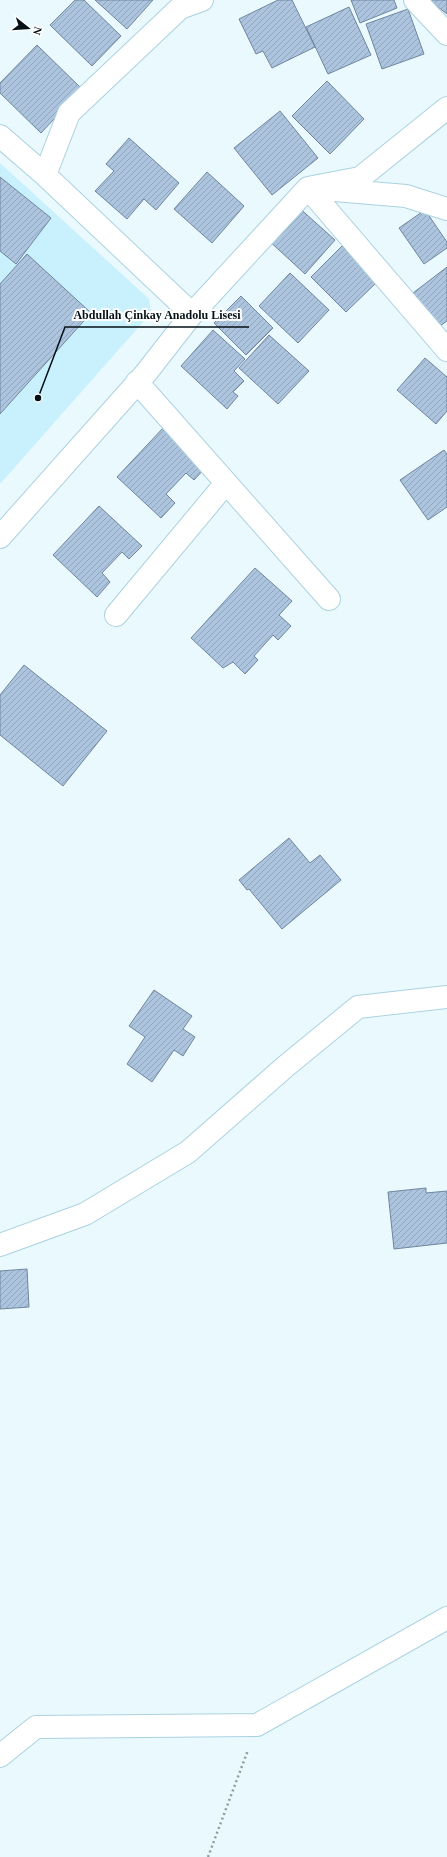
<svg xmlns="http://www.w3.org/2000/svg" width="447" height="1857" font-family="'Times New Roman',serif">
<style>
.built{fill:#c9f0fd}
.building{fill:url(#building-hatch);stroke:#6f869e}
.lines{fill:none;stroke-linecap:round;stroke-linejoin:round}
.minor-casing{stroke:#abd2e0;stroke-width:24}
.path{stroke:#8e9da2;stroke-width:2.5;stroke-dasharray:2 3;stroke-linecap:butt}
.minor{stroke:#fff;stroke-width:22}
.leader{fill:none;stroke:#041116;stroke-width:1.5}
.callout-dot{fill:#041116;stroke:#fff;stroke-width:1.5}
.callout-label{font-size:12px;text-anchor:middle;font-weight:bold;fill:#041116;stroke:#fff;stroke-width:4;stroke-linejoin:round;paint-order:stroke}
</style>
<defs>
<pattern id="building-hatch" width="6" height="6" patternUnits="userSpaceOnUse"><rect width="6" height="6" fill="#acc4de"/><path d="M-1 1l2-2M0 6l6-6M5 7l2-2" fill="none" stroke="#92a7be"/></pattern>
</defs>
<rect width="100%" height="100%" fill="#e9f9fe"/>
<path class="built" d="M 0,163 L 149,299 L 151,313 L 0,484 Z"/>
<path class="building" d="M 75,0 L 84,0 L 121,36 L 92,66 L 50,25 Z
M 95,0 L 153,0 L 127,29 Z
M 278,0 L 292,0 L 315,47 L 272,68 L 263,51 L 256,54 L 239,19 Z
M 351,0 L 394,0 L 397,8 L 360,23 Z
M 429,0 L 447,0 L 447,14 Z
M 349,7 L 371,55 L 328,74 L 306,27 Z
M 408,9 L 424,54 L 382,69 L 366,24 Z
M 37,45 L 82,89 L 41,133 L 0,93 L 0,83 Z
M 327,81 L 364,119 L 330,154 L 292,116 Z
M 280,111 L 318,158 L 272,195 L 234,148 Z
M 129,138 L 179,183 L 156,210 L 144,199 L 127,219 L 95,191 L 114,171 L 106,164 Z
M 207,172 L 244,206 L 212,243 L 174,209 Z
M 0,177 L 51,218 L 16,264 L 0,251 Z
M 296,205 L 335,240 L 305,274 L 266,238 Z
M 425,210 L 447,242 L 447,248 L 424,264 L 399,228 Z
M 342,246 L 377,282 L 346,312 L 311,277 Z
M 27,254 L 91,313 L 0,414 L 0,284 Z
M 447,267 L 447,321 L 440,326 L 413,293 Z
M 290,273 L 329,310 L 298,343 L 259,306 Z
M 241,296 L 273,328 L 246,355 L 214,323 Z
M 213,330 L 245,359 L 234,371 L 244,381 L 233,392 L 238,396 L 227,409 L 181,366 Z
M 269,335 L 309,371 L 278,404 L 239,368 Z
M 425,358 L 447,377 L 447,411 L 436,424 L 397,390 Z
M 164,427 L 206,467 L 194,480 L 186,473 L 166,494 L 175,503 L 161,518 L 117,477 Z
M 444,450 L 447,454 L 447,507 L 428,520 L 400,480 Z
M 99,506 L 142,546 L 129,559 L 122,552 L 102,573 L 110,582 L 97,597 L 53,555 Z
M 255,568 L 292,601 L 279,615 L 291,626 L 278,640 L 273,635 L 254,656 L 258,660 L 245,674 L 233,662 L 223,668 L 191,638 Z
M 24,665 L 107,731 L 63,786 L 0,735 L 0,695 Z
M 289,838 L 310,863 L 320,855 L 341,880 L 282,929 L 249,889 L 247,890 L 239,880 Z
M 154,990 L 192,1016 L 183,1029 L 195,1037 L 183,1056 L 174,1050 L 152,1082 L 127,1064 L 145,1037 L 129,1026 Z
M 426,1188 L 426,1193 L 447,1191 L 447,1243 L 394,1249 L 388,1192 Z
M 27,1269 L 29,1307 L 0,1309 L 0,1271 Z"/>
<g class="lines">
<defs>
<path id="minor" d="M 415,0 L 447,34
M 0,136 L 45,175 L 192,314
M 45,175 L 69,113 L 180,8 L 202,0
M 308,188 L 447,350
M 335,190 L 406,196 L 447,209
M 137,382 L 329,599
M 0,537 L 146,373 L 192,314 L 308,188 L 360,178 L 447,108
M 116,615 L 226,483
M 0,1245 L 85,1214 L 188,1152 L 286,1066 L 358,1007 L 447,997
M 0,1756 L 36,1727 L 257,1725 L 447,1618"/>
</defs>
<use href="#minor" class="minor-casing"/>
<path class="path" d="M 208,1857 L 248,1750"/>
<use href="#minor" class="minor"/>
</g>
<path class="leader" d="M38 398L65 327H249"/>
<circle class="callout-dot" cx="38" cy="398" r="4"/>
<g class="callout-label">
<text x="157" y="319">Abdullah Çinkay Anadolu Lisesi</text>
</g>
<g transform="translate(28 28) rotate(107)" stroke="#ffffff" stroke-width="3" paint-order="stroke">
<path d="M0-3L7 15L0 10L-7 15Z" fill="#041116"/>
<text y="-6" font-size="11" font-weight="bold" text-anchor="middle" fill="#041116">N</text>
</g>
</svg>
